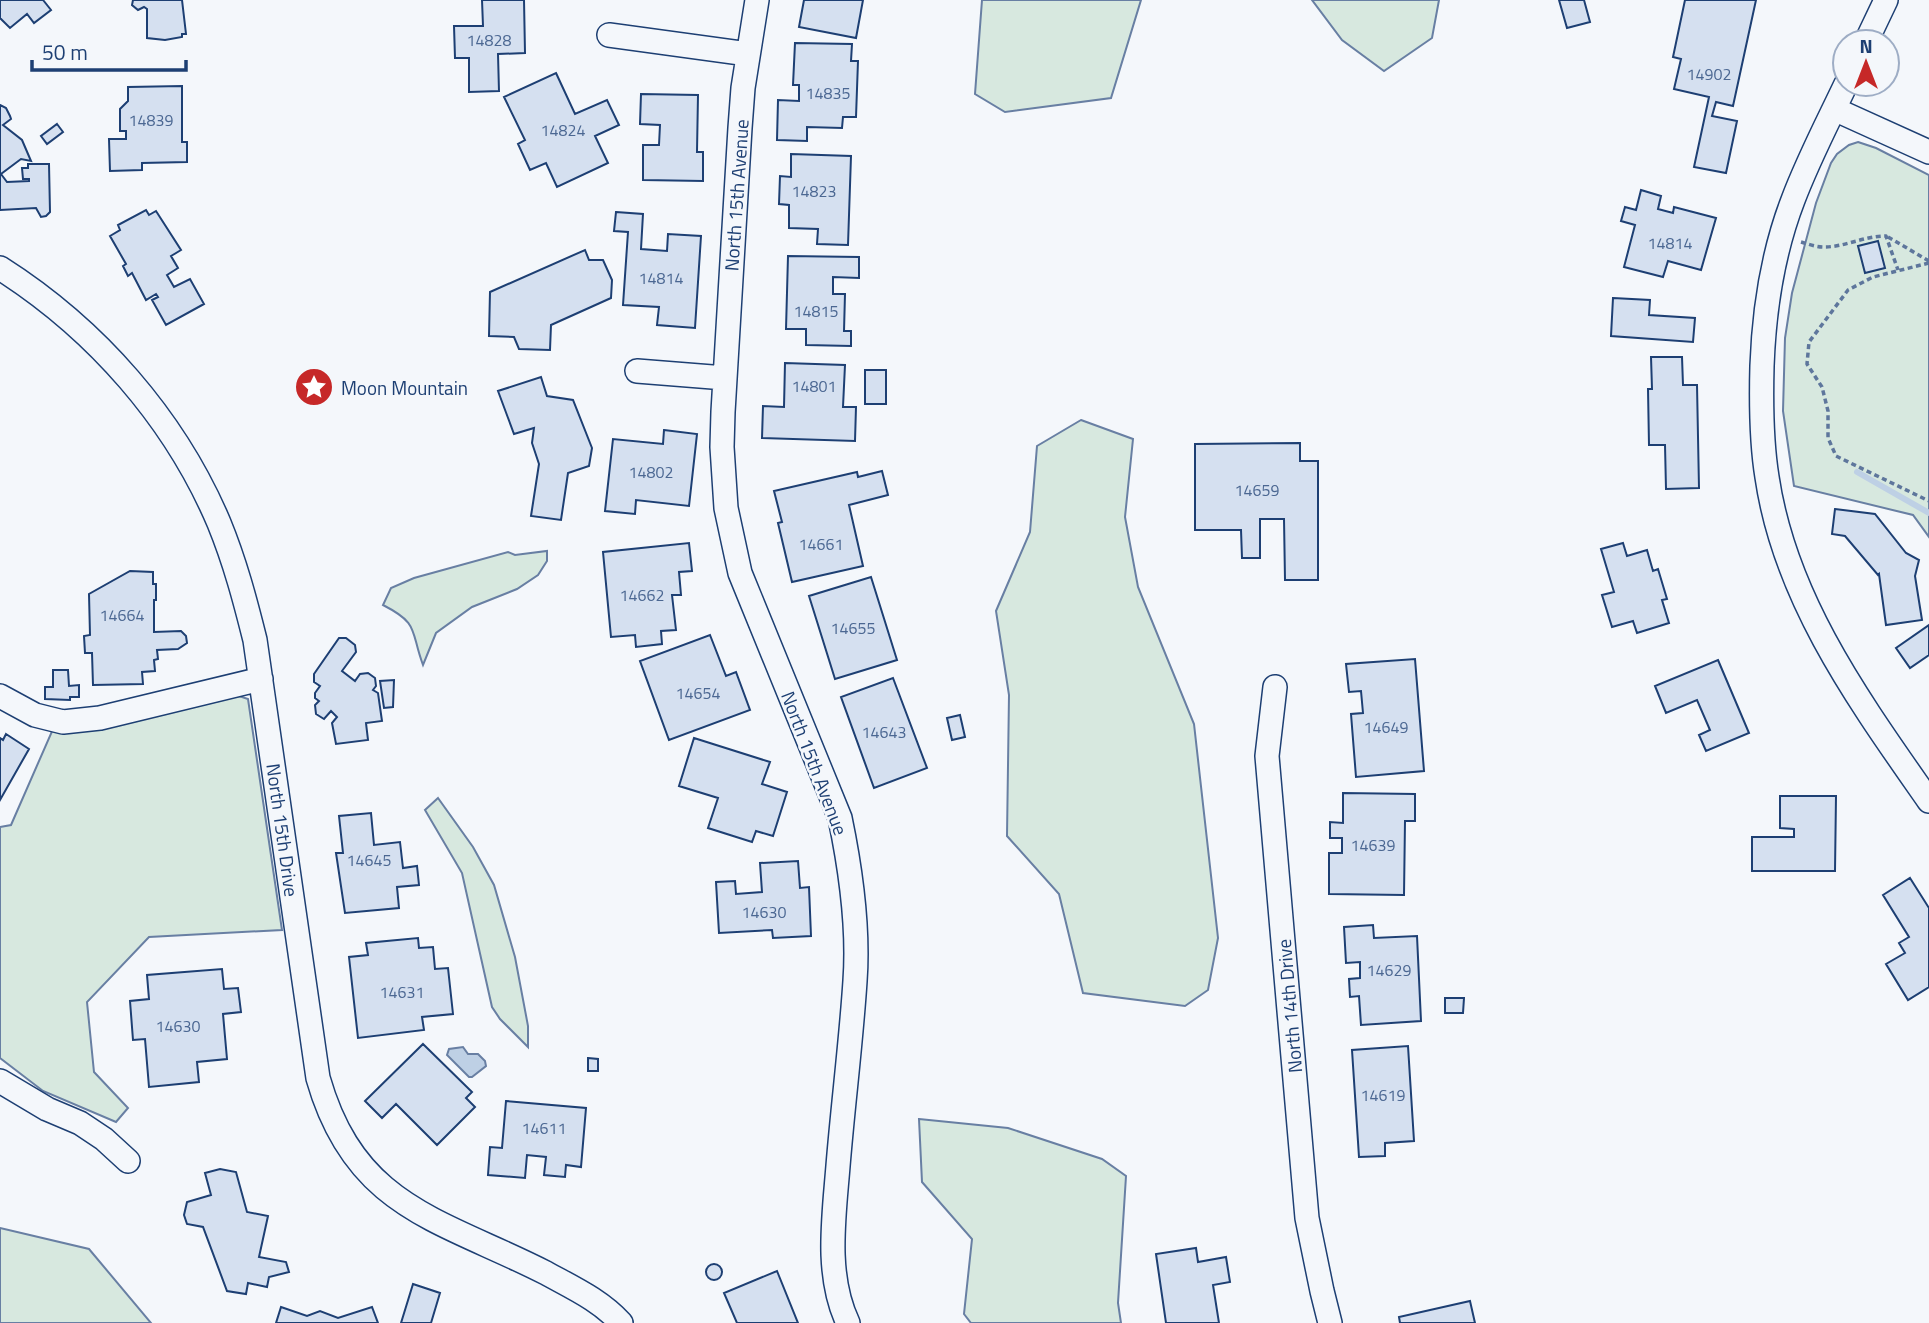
<svg xmlns="http://www.w3.org/2000/svg" width="1929" height="1323" font-family="'Titillium Web',sans-serif">
<style>
.green{fill:#d7e8df;stroke:#687fa3;stroke-width:2}
.water{fill:#bed0e5;stroke:#687fa3;stroke-width:2}
.lines{fill:none;stroke-linecap:round;stroke-linejoin:round}
.stream{stroke:#bed0e5;stroke-width:6}
.building{fill:#d5e0f0;stroke:#1d3f73;stroke-width:2}
.minor-casing{stroke:#1d3f73;stroke-width:26}
.path{stroke:#5e769c;stroke-width:3.5;stroke-dasharray:5 3.5;stroke-linecap:butt}
.minor{stroke:#f4f7fb;stroke-width:23}
.labels{text-anchor:middle;dominant-baseline:central;stroke-width:5;stroke-linejoin:round;paint-order:stroke}
.number-label{font-size:16px;fill:#4b6792}
.street-label{font-size:19px;fill:#1d3f73;stroke:#f4f7fb}
.poi-label{font-size:19px;fill:#1d3f73;stroke:#f4f7fb;text-anchor:start}
</style>
<rect width="100%" height="100%" fill="#f4f7fb"/>
<path class="green" d="M 982,0 L 1141,0 L 1111,98 L 1005,112 L 975,94 Z
M 1312,0 L 1439,0 L 1432,38 L 1384,71 L 1342,40 Z
M 1858,142 L 1876,148 L 1929,175 L 1929,537 L 1913,515 L 1794,486 L 1783,411 L 1785,338 L 1792,293 L 1816,203 L 1831,163 L 1837,154 L 1849,145 Z
M 1081,420 L 1133,439 L 1125,517 L 1138,587 L 1194,724 L 1218,938 L 1208,990 L 1185,1006 L 1083,993 L 1059,894 L 1007,836 L 1009,695 L 996,611 L 1030,532 L 1037,446 Z
M 547,551 L 547,561 L 538,575 L 517,589 L 472,607 L 436,633 L 423,665 C 410,630 420,624 383,605 L 391,588 L 414,578 L 508,552 L 515,555 Z
M 239,696 L 248,699 L 282,930 L 149,937 L 87,1002 L 94,1072 L 128,1108 L 116,1122 L 43,1091 L 0,1058 L 0,827 L 11,825 L 53,729 L 67,731 Z
M 438,798 L 473,847 L 494,885 L 515,957 L 528,1026 L 528,1047 L 500,1019 L 492,1007 L 462,873 L 425,810 Z
M 919,1119 L 1008,1128 L 1102,1159 L 1126,1176 L 1118,1303 L 1121,1323 L 971,1323 L 964,1314 L 972,1239 L 922,1182 Z
M 0,1228 L 89,1249 L 151,1323 L 0,1323 Z"/>
<path class="water" d="M 463,1047 L 468,1054 L 478,1054 L 485,1061 L 486,1066 L 472,1077 L 469,1077 L 447,1055 L 449,1049 Z"/>
<g class="lines">
<path class="stream" d="M 1857,472 L 1929,513"/>
</g>
<path class="building" d="M 0,0 L 43,0 L 51,10 L 34,23 L 27,14 L 10,28 L 0,18 Z
M 182,0 L 186,34 L 182,34 L 182,37 L 165,40 L 147,38 L 147,9 L 144,7 L 138,10 L 132,5 L 133,0 Z
M 482,0 L 524,0 L 525,53 L 498,54 L 499,91 L 469,92 L 469,58 L 455,58 L 454,26 L 483,26 Z
M 804,0 L 863,0 L 856,38 L 799,27 Z
M 1559,0 L 1584,0 L 1590,22 L 1567,28 Z
M 1685,0 L 1756,0 L 1733,106 L 1716,102 L 1712,116 L 1737,121 L 1726,173 L 1694,167 L 1709,97 L 1674,89 L 1681,59 L 1673,57 Z
M 795,43 L 852,44 L 851,61 L 858,61 L 856,117 L 843,117 L 842,128 L 807,127 L 807,141 L 777,140 L 778,100 L 799,101 L 799,85 L 793,85 Z
M 556,73 L 575,114 L 607,100 L 619,125 L 595,136 L 608,163 L 557,187 L 546,163 L 530,170 L 518,144 L 525,140 L 504,97 Z
M 182,86 L 182,142 L 187,142 L 187,162 L 142,163 L 142,170 L 110,171 L 109,139 L 126,139 L 126,131 L 120,131 L 120,109 L 128,101 L 128,87 Z
M 641,94 L 698,95 L 697,152 L 703,152 L 703,181 L 643,180 L 643,145 L 659,145 L 660,125 L 640,124 Z
M 0,105 L 6,108 L 10,116 L 11,119 L 3,125 L 22,140 L 31,161 L 21,159 L 1,174 L 7,182 L 29,181 L 29,179 L 23,179 L 22,168 L 28,168 L 28,164 L 49,164 L 50,212 L 46,216 L 41,217 L 36,208 L 0,210 Z
M 57,124 L 63,132 L 47,144 L 41,136 Z
M 791,154 L 851,156 L 848,245 L 817,244 L 818,229 L 789,228 L 789,205 L 779,204 L 780,176 L 791,177 Z
M 1641,190 L 1661,196 L 1658,209 L 1673,213 L 1674,207 L 1716,218 L 1701,270 L 1668,261 L 1663,277 L 1624,267 L 1635,225 L 1621,221 L 1625,207 L 1636,210 Z
M 146,210 L 149,215 L 156,211 L 181,250 L 171,256 L 178,268 L 167,275 L 174,287 L 190,279 L 204,304 L 166,325 L 152,300 L 158,297 L 156,294 L 146,300 L 132,273 L 128,276 L 123,266 L 126,264 L 110,236 L 120,230 L 118,225 Z
M 616,212 L 643,214 L 641,249 L 667,251 L 668,234 L 701,236 L 695,328 L 657,325 L 659,307 L 623,305 L 628,232 L 614,231 Z
M 1878,241 L 1885,268 L 1865,273 L 1858,246 Z
M 585,250 L 589,260 L 603,260 L 612,280 L 611,298 L 551,325 L 550,350 L 519,349 L 514,337 L 489,336 L 490,292 Z
M 788,256 L 859,257 L 859,278 L 833,277 L 833,294 L 845,294 L 844,331 L 851,331 L 851,346 L 806,345 L 806,329 L 786,329 Z
M 1613,298 L 1650,300 L 1649,315 L 1695,318 L 1693,342 L 1611,336 Z
M 1651,357 L 1682,357 L 1683,385 L 1697,385 L 1699,488 L 1666,489 L 1665,445 L 1649,445 L 1648,389 L 1652,389 Z
M 785,363 L 845,365 L 843,407 L 856,407 L 855,441 L 762,438 L 763,406 L 784,407 Z
M 865,370 L 886,370 L 886,404 L 865,404 Z
M 541,377 L 547,396 L 573,400 L 592,448 L 589,466 L 568,473 L 561,520 L 531,516 L 539,464 L 532,443 L 534,428 L 514,434 L 498,391 Z
M 664,430 L 697,434 L 689,506 L 636,500 L 635,514 L 605,511 L 613,439 L 663,444 Z
M 1300,443 L 1300,461 L 1318,461 L 1318,580 L 1285,580 L 1284,519 L 1260,519 L 1260,558 L 1242,558 L 1241,530 L 1195,530 L 1195,444 Z
M 882,471 L 888,495 L 849,505 L 863,566 L 792,582 L 778,523 L 782,522 L 774,491 L 857,472 L 858,477 Z
M 1835,509 L 1875,514 L 1906,553 L 1919,560 L 1915,576 L 1922,620 L 1886,625 L 1879,574 L 1878,575 L 1845,536 L 1832,534 Z
M 689,543 L 692,571 L 679,572 L 681,595 L 672,595 L 676,630 L 661,631 L 662,644 L 636,647 L 635,635 L 611,637 L 603,552 Z
M 1623,543 L 1627,556 L 1647,550 L 1653,571 L 1658,569 L 1667,599 L 1662,600 L 1669,623 L 1637,633 L 1633,621 L 1612,627 L 1602,595 L 1614,592 L 1601,549 Z
M 130,571 L 153,572 L 153,584 L 156,584 L 156,600 L 154,600 L 154,632 L 181,631 L 186,636 L 187,643 L 178,649 L 157,650 L 158,659 L 154,660 L 155,671 L 142,672 L 143,684 L 93,685 L 92,653 L 85,653 L 84,636 L 90,635 L 89,594 Z
M 871,577 L 897,660 L 835,679 L 809,596 Z
M 1929,625 L 1929,655 L 1910,668 L 1896,648 Z
M 710,635 L 726,676 L 736,672 L 750,710 L 669,740 L 640,661 Z
M 339,638 L 346,638 L 355,645 L 356,652 L 342,671 L 355,681 L 360,674 L 368,673 L 375,678 L 376,686 L 373,690 L 378,693 L 382,721 L 366,723 L 368,740 L 336,744 L 332,723 L 337,717 L 331,711 L 324,719 L 316,714 L 315,705 L 319,701 L 315,698 L 315,693 L 320,686 L 314,682 L 314,674 Z
M 1415,659 L 1424,771 L 1356,777 L 1351,714 L 1363,713 L 1361,691 L 1349,692 L 1346,664 Z
M 1718,660 L 1749,733 L 1706,751 L 1699,735 L 1710,730 L 1697,700 L 1666,713 L 1655,686 Z
M 53,670 L 68,670 L 69,686 L 79,685 L 79,697 L 70,697 L 70,700 L 45,699 L 45,687 L 53,687 Z
M 893,678 L 927,768 L 874,788 L 841,697 Z
M 394,680 L 393,707 L 384,708 L 380,681 Z
M 960,715 L 965,737 L 952,740 L 947,718 Z
M 6,734 L 29,749 L 0,800 L 0,738 L 3,740 Z
M 694,738 L 770,762 L 762,784 L 787,792 L 773,836 L 756,831 L 752,842 L 708,828 L 718,798 L 679,786 Z
M 1343,793 L 1415,794 L 1415,821 L 1405,821 L 1404,895 L 1329,894 L 1329,853 L 1342,853 L 1342,838 L 1330,838 L 1330,822 L 1343,823 Z
M 1780,796 L 1836,796 L 1835,871 L 1752,871 L 1752,837 L 1794,837 L 1794,829 L 1780,828 Z
M 371,813 L 374,845 L 400,842 L 403,868 L 417,866 L 419,885 L 397,887 L 399,908 L 345,913 L 336,853 L 343,853 L 339,816 Z
M 798,861 L 800,888 L 809,887 L 811,936 L 773,938 L 772,930 L 719,933 L 716,882 L 735,881 L 736,894 L 762,892 L 760,863 Z
M 1910,878 L 1929,908 L 1929,987 L 1908,1000 L 1886,964 L 1905,953 L 1899,943 L 1909,937 L 1883,895 Z
M 1373,925 L 1374,938 L 1417,936 L 1421,1021 L 1361,1025 L 1359,996 L 1350,997 L 1349,979 L 1360,978 L 1360,962 L 1346,963 L 1344,927 Z
M 418,938 L 419,948 L 433,947 L 435,969 L 448,968 L 453,1014 L 422,1017 L 424,1030 L 358,1038 L 349,957 L 368,955 L 366,943 Z
M 222,969 L 224,989 L 238,988 L 241,1012 L 223,1014 L 227,1059 L 197,1062 L 199,1082 L 149,1087 L 145,1039 L 133,1040 L 130,1001 L 149,999 L 147,975 Z
M 1445,998 L 1464,998 L 1463,1013 L 1445,1013 Z
M 423,1044 L 472,1092 L 466,1098 L 475,1107 L 437,1145 L 396,1104 L 382,1118 L 365,1101 Z
M 1408,1046 L 1414,1141 L 1385,1143 L 1385,1156 L 1359,1157 L 1352,1050 Z
M 588,1058 L 598,1059 L 598,1071 L 588,1071 Z
M 506,1101 L 586,1108 L 581,1167 L 566,1165 L 565,1177 L 544,1175 L 546,1157 L 527,1155 L 525,1178 L 488,1175 L 490,1147 L 502,1148 Z
M 220,1169 L 236,1172 L 247,1212 L 268,1216 L 259,1257 L 286,1262 L 289,1272 L 269,1277 L 267,1287 L 248,1283 L 246,1294 L 227,1291 L 203,1227 L 187,1224 L 184,1215 L 187,1202 L 211,1195 L 205,1173 Z
M 1196,1248 L 1198,1262 L 1226,1257 L 1230,1282 L 1213,1285 L 1219,1323 L 1166,1323 L 1156,1254 Z
M706 1272a8 8 0 1 1 16 0a8 8 0 1 1-16 0Z
M 777,1271 L 798,1323 L 737,1323 L 724,1293 Z
M 413,1284 L 440,1293 L 431,1323 L 401,1323 Z
M 1470,1301 L 1475,1323 L 1400,1323 L 1399,1317 Z
M 281,1307 L 307,1316 L 320,1311 L 338,1318 L 372,1307 L 378,1323 L 276,1323 Z"/>
<g class="lines">
<defs>
<path id="minor" d="M 757,0 L 743,88 L 740,128 L 723,412 L 722,447 L 726,508 L 740,573 L 840,818 C 851,871 859,926 855,981 C 851,1043 843,1104 838,1166 C 834,1217 825,1275 848,1323
M 609,35 L 748,54
M 1866,42 L 1886,0
M 1846,84 C 1828,122 1808,160 1793,200 C 1773,252 1764,310 1762,366 C 1761,403 1761,440 1767,477 C 1785,600 1860,702 1929,801
M 1834,109 L 1929,152
M 0,268 C 96,329 175,419 219,523 C 235,562 245,600 255,640 L 318,1078 C 355,1208 440,1219 546,1273 C 573,1288 600,1300 621,1323
M 637,371 L 725,378
M 1275,687 L 1267,756 L 1284,953 L 1307,1218 L 1322,1291 L 1330,1323
M 0,696 L 35,715 L 63,722 L 100,718 L 261,679
M 0,1081 L 47,1109 L 80,1123 L 104,1139 L 128,1161"/>
</defs>
<use href="#minor" class="minor-casing"/>
<path class="path" d="M 1888,237 L 1929,261
M 1801,242 C 1808,244 1816,247 1824,247 C 1845,247 1864,236 1886,236 L 1898,270
M 1929,263 L 1873,277 L 1848,290 L 1809,342 L 1807,364 L 1822,387 L 1828,411 L 1828,438 L 1836,456 L 1929,501"/>
<use href="#minor" class="minor"/>
</g>
<defs>
<symbol id="sight-disc" viewBox="-11 -11 22 22"><circle r="9.5" fill="#c62828" stroke="#f4f7fb"/><path d="M0-6L1.8-2.2L6-1.7L2.9 1.2L3.7 5.4L0 3.3L-3.7 5.4L-2.9 1.2L-6-1.7L-1.8-2.2Z" fill="#fff"/></symbol>
</defs>
<g fill-rule="evenodd">
<use href="#sight-disc" x="292" y="365" width="44" height="44"/>
</g>
<g class="labels">
<g class="number-label">
<text x="489" y="40">14828</text>
<text x="1709" y="74">14902</text>
<text x="828" y="93">14835</text>
<text x="151" y="120">14839</text>
<text x="563" y="130">14824</text>
<text x="814" y="191">14823</text>
<text x="1670" y="243">14814</text>
<text x="661" y="278">14814</text>
<text x="816" y="311">14815</text>
<text x="814" y="386">14801</text>
<text x="651" y="472">14802</text>
<text x="1257" y="490">14659</text>
<text x="821" y="544">14661</text>
<text x="642" y="595">14662</text>
<text x="122" y="615">14664</text>
<text x="853" y="628">14655</text>
<text x="698" y="693">14654</text>
<text x="1386" y="727">14649</text>
<text x="884" y="732">14643</text>
<text x="1373" y="845">14639</text>
<text x="369" y="860">14645</text>
<text x="764" y="912">14630</text>
<text x="1389" y="970">14629</text>
<text x="402" y="992">14631</text>
<text x="178" y="1026">14630</text>
<text x="1383" y="1095">14619</text>
<text x="544" y="1128">14611</text>
</g>
<g class="street-label">
<text transform="translate(736 195) rotate(-86)">North 15th Avenue</text>
<text transform="translate(815 763) rotate(69)">North 15th Avenue</text>
<text transform="translate(283 830) rotate(82)">North 15th Drive</text>
<text transform="translate(1289 1006) rotate(-95)">North 14th Drive</text>
</g>
<g class="poi-label">
<text x="341" y="387">Moon Mountain</text>
</g>
</g>
<g transform="translate(1866 63)"><circle r="33" fill="#f4f7fb" stroke="#9eadc5" stroke-width="2"/>
<path d="M0-5L12 26L0 18L-12 26Z" fill="#c62828"/>
<text y="-10" font-size="19" font-weight="bold" text-anchor="middle" fill="#1d3f73">N</text>
</g>
<path d="M32 60v10h154v-10" fill="none" stroke="#1d3f73" stroke-width="3.5"/>
<text x="42" y="60" font-size="21" fill="#1d3f73" stroke="#f4f7fb" stroke-width="5" paint-order="stroke">50 m</text>
</svg>
